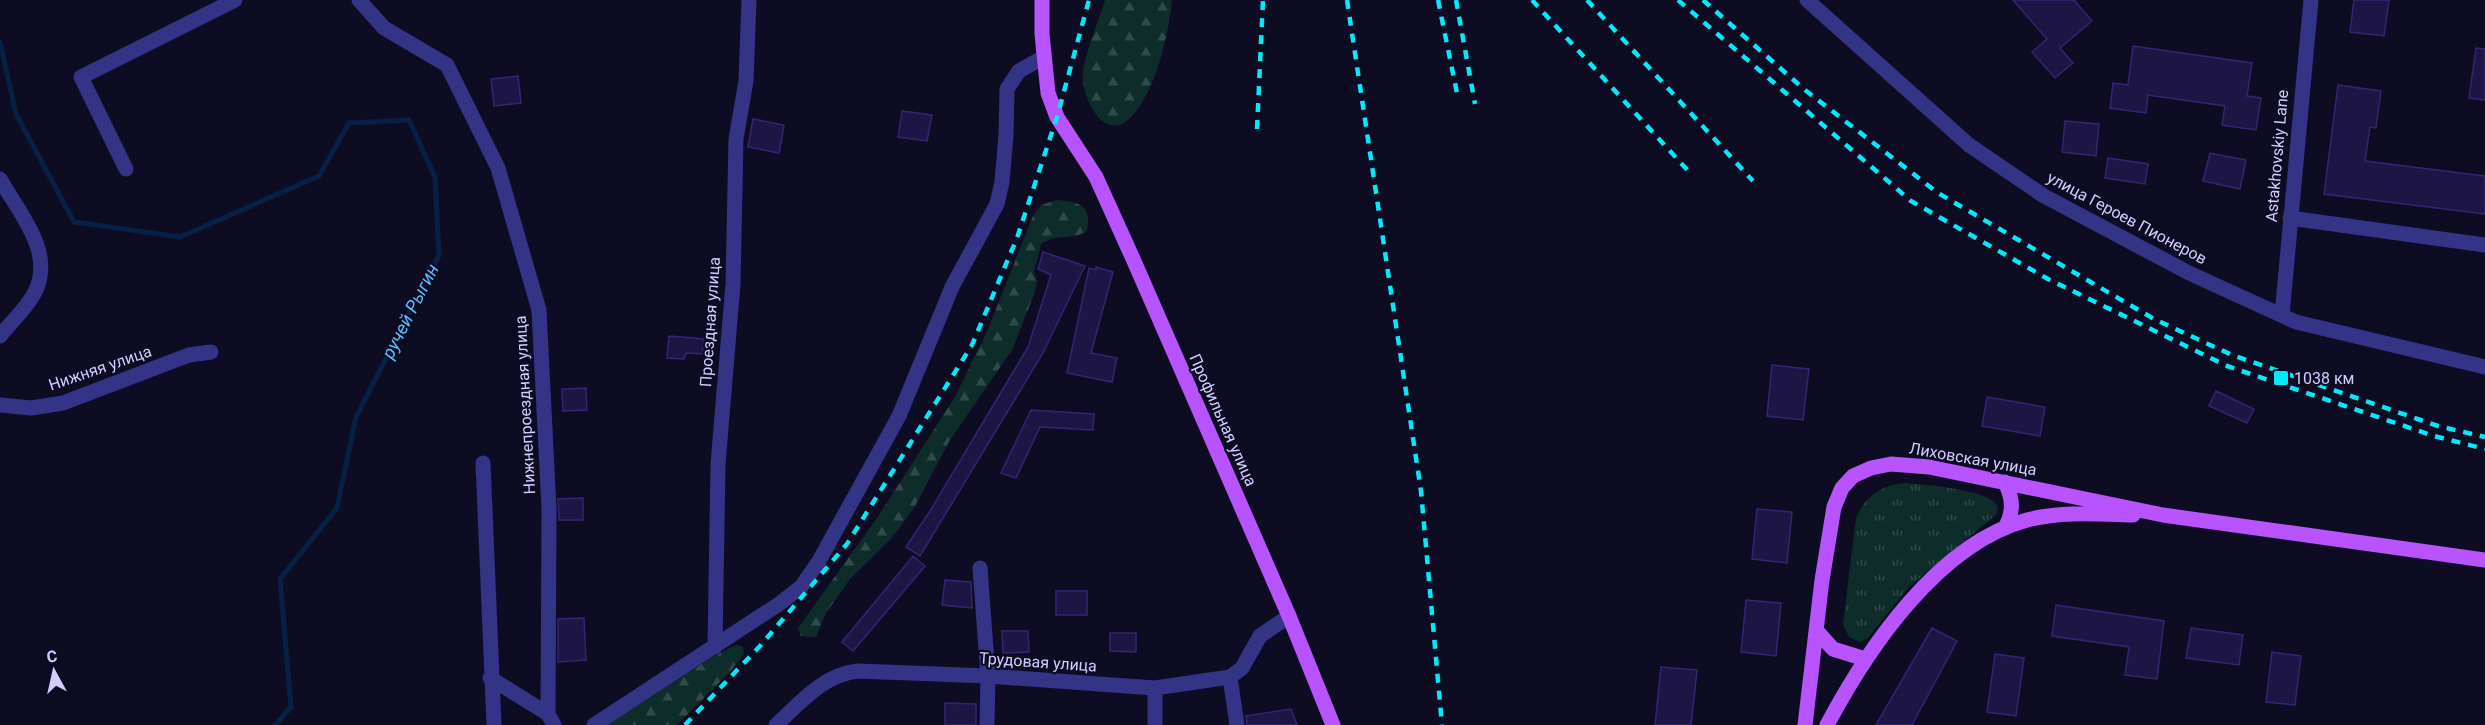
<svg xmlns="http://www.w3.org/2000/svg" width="2485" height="725" font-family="Roboto,sans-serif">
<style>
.grass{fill:url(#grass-tufts)}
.forest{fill:url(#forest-firs)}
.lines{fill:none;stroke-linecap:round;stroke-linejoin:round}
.stream{stroke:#072146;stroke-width:5}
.building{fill:#1d1645;stroke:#322673;stroke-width:1.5}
.minor{stroke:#333485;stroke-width:15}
.major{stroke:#b754ff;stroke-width:15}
.rail{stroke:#00ebf8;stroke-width:4.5;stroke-dasharray:9 8;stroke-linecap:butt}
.poi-dot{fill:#00ebf8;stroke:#0e0c22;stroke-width:2}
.labels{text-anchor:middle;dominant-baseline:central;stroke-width:4.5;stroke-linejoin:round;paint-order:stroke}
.street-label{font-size:16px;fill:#d0cdff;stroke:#0e0c22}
.poi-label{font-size:16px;fill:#d0cdff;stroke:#0e0c22;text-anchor:start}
.water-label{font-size:18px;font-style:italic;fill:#5bbbff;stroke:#0e0c22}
</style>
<defs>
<pattern id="grass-tufts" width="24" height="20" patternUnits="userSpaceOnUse" patternTransform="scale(1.5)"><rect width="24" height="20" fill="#0e2d2a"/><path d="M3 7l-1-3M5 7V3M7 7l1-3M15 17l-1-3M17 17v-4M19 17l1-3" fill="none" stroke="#304a4a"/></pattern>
<pattern id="forest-firs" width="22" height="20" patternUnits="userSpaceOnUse" patternTransform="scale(1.5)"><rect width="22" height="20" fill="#0e2d2a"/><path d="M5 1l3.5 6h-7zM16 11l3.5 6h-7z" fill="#304a4a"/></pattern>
</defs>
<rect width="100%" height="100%" fill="#0e0c22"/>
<path class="grass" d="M 1905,483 C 1923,484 1992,490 1998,507 L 1997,514 L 1909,587 L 1868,638 L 1860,642 L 1849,637 L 1843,625 L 1856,518 C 1865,496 1882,485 1905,483 Z"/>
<path class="forest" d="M 1105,0 L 1172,0 C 1169,34 1155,93 1131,117 C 1103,146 1080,94 1083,71 C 1086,51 1099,20 1105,0 Z
M 1057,200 C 1079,202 1092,205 1087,231 C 1071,241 1057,233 1041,244 L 1034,272 L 1037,281 L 1035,292 L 1012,350 L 950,440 L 914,508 L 891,539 L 850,579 L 826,613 L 816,637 L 801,636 L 798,628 L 877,518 L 955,397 L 988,329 L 1033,216 L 1041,205 Z
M 736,645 L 743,647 L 744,654 L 730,672 L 677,725 L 607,725 L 711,658 Z"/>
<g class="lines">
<path class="stream" d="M 0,42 L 16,114 L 74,222 L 180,237 L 319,176 L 349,123 L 409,120 L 435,177 L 439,255 L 356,417 L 337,508 L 280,579 L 291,707 L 275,725"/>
</g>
<path class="building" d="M 2013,0 L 2074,0 L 2092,21 L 2060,48 L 2073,63 L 2055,78 L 2032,52 L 2047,39 Z
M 2354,0 L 2389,0 L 2384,36 L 2350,32 Z
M 2133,46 L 2252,63 L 2247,96 L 2261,98 L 2256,130 L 2222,125 L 2225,106 L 2148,95 L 2146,113 L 2110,108 L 2113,83 L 2128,85 Z
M 2476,48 L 2485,49 L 2485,100 L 2469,98 Z
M 518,76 L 521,103 L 494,106 L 491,79 Z
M 2338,85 L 2381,91 L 2376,128 L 2370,127 L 2365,161 L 2485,176 L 2485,214 L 2324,194 Z
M 902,111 L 932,115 L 927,141 L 898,137 Z
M 753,119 L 784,125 L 779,153 L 748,147 Z
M 2065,121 L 2099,124 L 2096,156 L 2062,152 Z
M 2210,153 L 2246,160 L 2240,189 L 2203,181 Z
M 2108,158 L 2148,164 L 2145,184 L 2105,178 Z
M 1043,252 L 1085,266 L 1043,353 L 920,556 L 906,547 L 930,511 L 1028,347 L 1051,275 L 1038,269 Z
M 1096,267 L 1113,272 L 1091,353 L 1117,358 L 1112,382 L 1067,373 L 1089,268 L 1096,270 Z
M 669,336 L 704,339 L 703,354 L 686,353 L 684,359 L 667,358 Z
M 1772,365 L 1809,369 L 1803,420 L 1767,416 Z
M 586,388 L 587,410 L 563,411 L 562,389 Z
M 2216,391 L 2254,409 L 2247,423 L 2209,406 Z
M 1987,397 L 2045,407 L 2040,436 L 1982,426 Z
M 1031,410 L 1094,414 L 1093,430 L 1040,427 L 1016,478 L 1001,473 Z
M 583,498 L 583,520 L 559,520 L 558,499 Z
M 1757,509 L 1792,512 L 1787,563 L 1752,559 Z
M 913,556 L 925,566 L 853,651 L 842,642 Z
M 945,580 L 971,582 L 972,608 L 942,605 Z
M 1056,591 L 1087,591 L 1087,615 L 1056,615 Z
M 1746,600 L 1781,603 L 1776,656 L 1741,652 Z
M 2056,605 L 2164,621 L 2157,679 L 2125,675 L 2129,647 L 2052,636 Z
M 584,618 L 586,660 L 558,662 L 558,619 Z
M 1932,628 L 1957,641 L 1912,725 L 1876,725 Z
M 2191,628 L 2243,635 L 2239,665 L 2186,658 Z
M 1002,631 L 1028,631 L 1029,652 L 1003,653 Z
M 1110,633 L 1136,633 L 1136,652 L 1110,651 Z
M 2272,652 L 2301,656 L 2295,705 L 2266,702 Z
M 1995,654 L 2024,658 L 2016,716 L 1987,712 Z
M 1661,667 L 1697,670 L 1691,725 L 1655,725 Z
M 945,703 L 976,704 L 976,725 L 945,725 Z
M 1291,709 L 1297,725 L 1247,725 L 1246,716 Z"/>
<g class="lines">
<path class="minor" d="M 359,0 L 384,28 L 447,65 L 498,168 L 539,310 L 549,509 L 548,714 L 554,725
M 1807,0 L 1969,145 L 2044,196 L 2189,273 L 2296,322 L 2485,367
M 126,169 L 81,77 L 235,0
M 0,179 C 19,213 55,252 35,292 C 27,308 11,322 0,336
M 2290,218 L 2485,245
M 2282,315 L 2311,0
M 0,405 L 31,408 L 63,403 L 189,355 L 211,352
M 483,463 L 494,725
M 980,568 L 988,676 L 987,725
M 715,647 L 718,464 L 733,284 L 736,139 L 746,81 L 749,0
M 1230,677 L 1237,725
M 490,678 L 548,714
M 594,725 L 779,604 L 801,587 L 819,561 L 899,416 L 952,287 L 997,204 L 1002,182 L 1006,135 L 1007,89 L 1019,71 L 1044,57
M 776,725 C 800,703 823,675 857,671 L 988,676 L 1155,688 L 1230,677 L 1242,668 L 1260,636 L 1289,616
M 1155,725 L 1155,688"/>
<path class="major" d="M 1042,0 L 1042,34 L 1048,93 L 1057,117 L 1096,177 L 1134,261 L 1289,616 L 1333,725
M 2005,528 C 2014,511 2013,499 2005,482
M 1816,630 L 1833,649 L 1865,659
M 1805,725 L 1822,580 L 1834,507 L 1842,488 L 1853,476 L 1871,468 L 1891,464 L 1929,467 L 2163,515 L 2485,560
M 1827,725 C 1868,648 1938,544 2027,520 C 2061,511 2098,514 2133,515"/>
<path class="rail" d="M 1347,0 L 1421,491 L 1442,725
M 1438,0 L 1458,98
M 1456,0 L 1475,104
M 1532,0 L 1691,174
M 1587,0 L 1753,181
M 1678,0 L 1911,201 L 2048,279 L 2227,366 L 2434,436 L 2485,449
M 1703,0 L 1805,90 L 1938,193 L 2154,319 L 2232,355 L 2438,426 L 2485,437
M 1257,129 L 1263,0
M 685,725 L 760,646 L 847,544 L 972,345 L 1017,238 L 1057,117 L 1089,0"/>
</g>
<rect class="poi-dot" x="2273" y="370" width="16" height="16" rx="3"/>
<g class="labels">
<g class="street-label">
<text transform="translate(2277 156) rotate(-85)">Astakhovskiy Lane</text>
<text transform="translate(2127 218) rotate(28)">улица Героев Пионеров</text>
<text transform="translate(710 322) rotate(-86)">Проездная улица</text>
<text transform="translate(100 368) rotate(-19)">Нижняя улица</text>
<text transform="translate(525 405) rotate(-93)">Нижнепроездная улица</text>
<text transform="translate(1223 420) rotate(66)">Профильная улица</text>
<text transform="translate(1973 459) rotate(10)">Лиховская улица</text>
<text transform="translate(1038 662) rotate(4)">Трудовая улица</text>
</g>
<g class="poi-label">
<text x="2294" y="378">1038 км</text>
</g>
<g class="water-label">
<text transform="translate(410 311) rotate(-63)">ручей Рыгин</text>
</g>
</g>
<g transform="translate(54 671) rotate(352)" stroke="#0e0c22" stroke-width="4.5" paint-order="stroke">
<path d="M0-4.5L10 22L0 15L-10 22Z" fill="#d0cdff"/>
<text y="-9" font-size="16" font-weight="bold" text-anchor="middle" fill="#d0cdff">С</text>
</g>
</svg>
